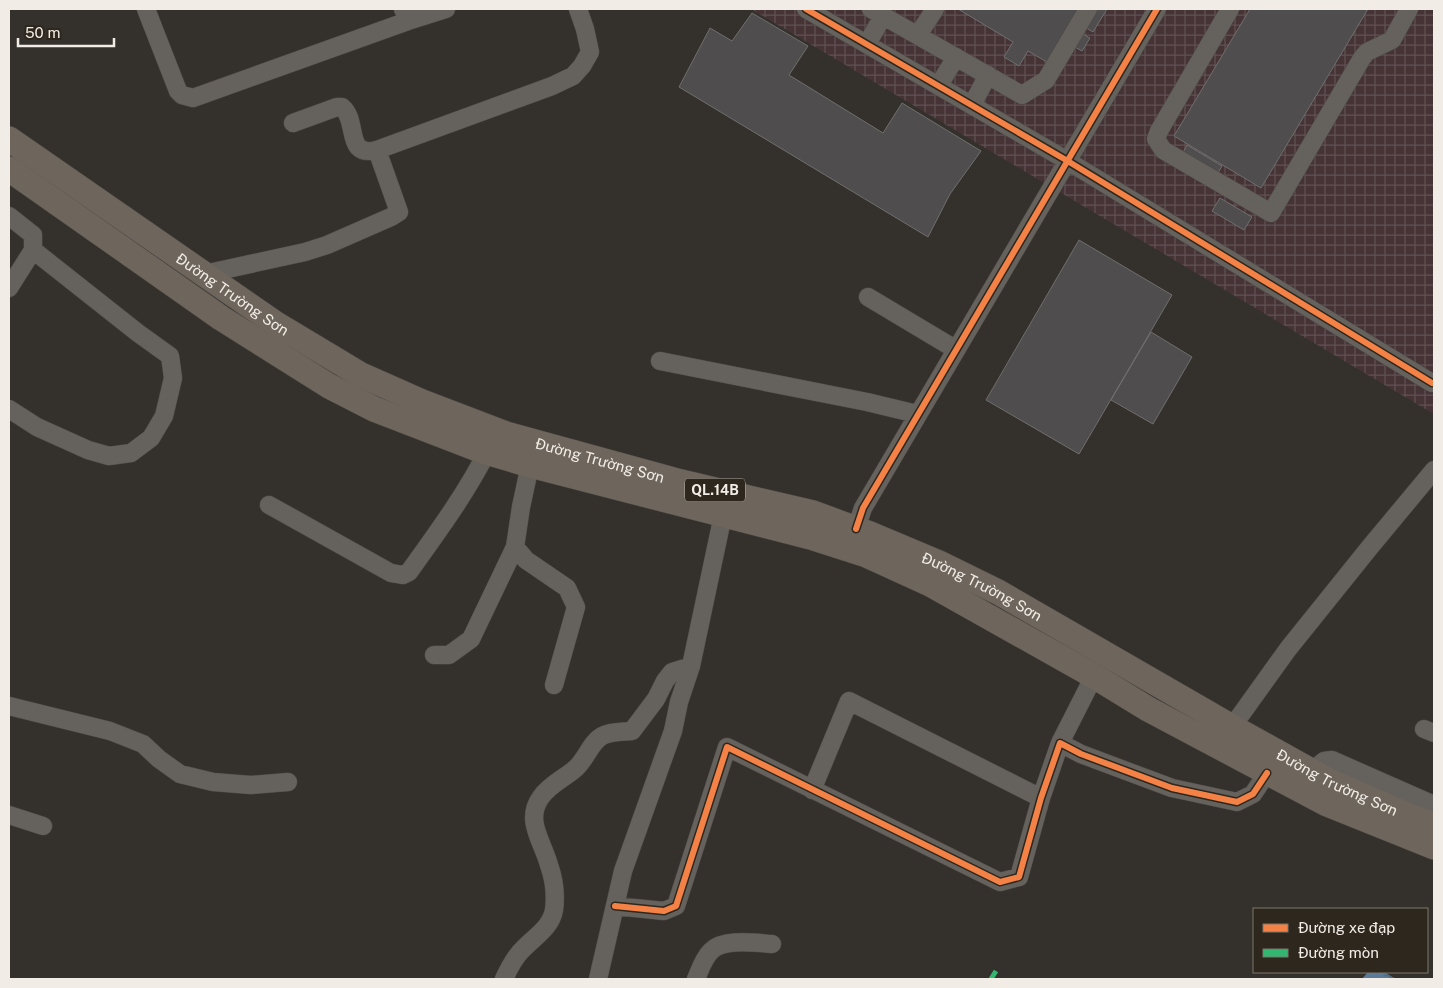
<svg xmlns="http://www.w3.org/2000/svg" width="1443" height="988" font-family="'Public Sans',sans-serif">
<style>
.industrial{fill:url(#industrial-grid)}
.water{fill:url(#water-ripples)}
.building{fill:#504d4e;stroke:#706e6e}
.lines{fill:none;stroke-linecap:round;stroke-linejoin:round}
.minor-casing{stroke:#4f4b47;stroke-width:19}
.highway-casing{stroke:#4f4b47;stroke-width:26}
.minor{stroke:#65615d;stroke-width:18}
.highway{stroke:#6e665d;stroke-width:25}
.quiet{stroke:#33b770;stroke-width:5;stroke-dasharray:10 5;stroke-linecap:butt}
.cycleway-casing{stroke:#2e271d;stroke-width:9}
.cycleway{stroke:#f48246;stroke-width:6}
.labels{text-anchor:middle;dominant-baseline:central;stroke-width:4.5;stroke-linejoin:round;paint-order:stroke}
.shield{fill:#2e271d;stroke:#b6b1aa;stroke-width:1}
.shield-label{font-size:14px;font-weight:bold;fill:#f1ece6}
.street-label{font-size:15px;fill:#f1ece6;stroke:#2e271d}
</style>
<defs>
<pattern id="industrial-grid" width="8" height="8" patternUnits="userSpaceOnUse" patternTransform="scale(1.25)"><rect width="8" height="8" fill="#453336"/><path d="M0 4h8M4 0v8" fill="none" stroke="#605153"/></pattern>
<pattern id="water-ripples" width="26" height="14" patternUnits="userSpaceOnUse" patternTransform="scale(1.25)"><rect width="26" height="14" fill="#5b7a97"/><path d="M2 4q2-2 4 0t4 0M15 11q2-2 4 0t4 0" fill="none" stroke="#526372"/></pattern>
</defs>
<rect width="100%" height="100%" fill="#34302b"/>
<path class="industrial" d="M 751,9 L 1434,9 L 1434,411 L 1432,413 Z"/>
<path class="water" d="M 1368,972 L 1384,972 L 1396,979 L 1362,979 Z"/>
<path class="building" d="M 958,9 L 1079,9 L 1047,62 L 1028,51 L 1019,66 L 1004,57 L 1013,42 Z
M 1093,9 L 1107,9 L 1093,32 L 1083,26 Z
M 1250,9 L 1368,9 L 1261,188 L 1174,136 Z
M 752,13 L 808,46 L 789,75 L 883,133 L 902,103 L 981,151 L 950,194 L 928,237 L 679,87 L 710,28 L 732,41 Z
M 1079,32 L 1090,38 L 1082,51 L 1071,45 Z
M 1187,145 L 1222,166 L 1216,176 L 1181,156 Z
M 1220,198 L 1252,217 L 1244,230 L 1212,211 Z
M 1079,240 L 1172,295 L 1079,454 L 986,400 Z
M 1151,332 L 1192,357 L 1153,424 L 1111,400 Z"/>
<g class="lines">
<defs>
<path id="minor" d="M 146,9 L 178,91 L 182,95 L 193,98 L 408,21 L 403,9
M 806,9 L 1066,160 L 1432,383
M 871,9 L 1022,95 L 1046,80 L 1088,9
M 1230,9 L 1159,131 L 1156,139 L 1163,150 L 1271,213 L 1362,58 L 1367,52 L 1392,40 L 1409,9
M 408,21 L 446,9
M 918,35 L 935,9
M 867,44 L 883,16
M 939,85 L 956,57
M 972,105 L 988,75
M 293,123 L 337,107 L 342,107 C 359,121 344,158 377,150
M 9,216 L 33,235 L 33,250 L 9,288
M 204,274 L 305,252 L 327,245 L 391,217 L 399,212 L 377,150 L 552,86 L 573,76 L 582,66 L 590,52 L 585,29 L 578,9
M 868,297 L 955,349
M 660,361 L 867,402 L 917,414
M 9,409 L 37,427 L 88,450 L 109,456 L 131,453 L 151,438 L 164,416 L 173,378 L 170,356 L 138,333 L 33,250
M 530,465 L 521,507 L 515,547 L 526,560 L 567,588 L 576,607 L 554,685
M 269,505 L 391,573 L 403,575 L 409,572 C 437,533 465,495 487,452
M 856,529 L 863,508 L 1157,9
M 434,655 L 449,655 L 471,639 L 515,547
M 9,706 L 110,731 L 143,744 L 159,759 L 180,774 L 213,782 L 251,785 L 288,782
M 1232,727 L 1288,649 L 1370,547 L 1434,470
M 1424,729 L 1434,733
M 1060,743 L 1094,676
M 1312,771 L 1324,761 L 1332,760 L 1434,805
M 812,790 L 849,701 L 1041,798
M 9,815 L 43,826
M 615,906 L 664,911 L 676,906 L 727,747 L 1000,882 L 1019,877 L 1041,798 L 1060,743 L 1081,754 L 1172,788 L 1237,802 L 1253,794 L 1267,773
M 504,979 C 509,968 515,956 524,948 C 536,936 551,927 554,910 C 556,895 554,879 549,865 C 543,842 524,820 541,797 C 550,784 565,778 576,768 C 586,759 591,742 602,736 C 611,731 623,732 632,731 L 656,699 L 665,681 L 672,672 L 691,666
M 598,979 L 623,871 L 673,731 L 679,702 L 691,666 L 723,515
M 696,979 C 700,970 703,959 711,951 C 723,938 755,943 772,944"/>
<g id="highway">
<path id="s1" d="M 9,139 L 276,324 L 361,375 L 422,402 L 506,434 L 681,482 L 813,513 L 870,534 L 939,563 L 998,592 L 1232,727 L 1331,782 L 1409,816 L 1434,825"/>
<path d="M 9,169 L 221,318 L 329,386 L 374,409 L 483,451 L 530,465 L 814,538 L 864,554 L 932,585 L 1094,676 L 1148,709 L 1327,804 L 1434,847"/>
</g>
</defs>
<use href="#minor" class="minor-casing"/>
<use href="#highway" class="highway-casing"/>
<use href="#minor" class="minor"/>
<use href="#highway" class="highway"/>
<path class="quiet" d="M 991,979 L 996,971"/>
<defs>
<path id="cycleway" d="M 806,9 L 1066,160 L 1432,383
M 856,529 L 863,508 L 1157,9
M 615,906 L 664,911 L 676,906 L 727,747 L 1000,882 L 1019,877 L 1041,798 L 1060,743 L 1081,754 L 1172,788 L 1237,802 L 1253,794 L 1267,773"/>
</defs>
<use href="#cycleway" class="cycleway-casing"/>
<use href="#cycleway" class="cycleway"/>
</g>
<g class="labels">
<rect class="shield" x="685" y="478.5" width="60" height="23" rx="4"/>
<g class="shield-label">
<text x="715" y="490">QL.14B</text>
</g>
<g class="street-label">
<text stroke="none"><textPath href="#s1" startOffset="272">Đường Trường Sơn</textPath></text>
<text stroke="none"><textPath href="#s1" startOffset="678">Đường Trường Sơn</textPath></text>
<text stroke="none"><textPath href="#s1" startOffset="1082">Đường Trường Sơn</textPath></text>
<text stroke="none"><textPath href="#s1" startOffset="1488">Đường Trường Sơn</textPath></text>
</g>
</g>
<rect width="1443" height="988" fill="none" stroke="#f1ece6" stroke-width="20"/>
<rect x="1253" y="908" width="175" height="65" fill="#2e271d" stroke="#7c766d"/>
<rect x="1263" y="924" width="25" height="8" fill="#f48246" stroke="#7c766d"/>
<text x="1298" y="933" font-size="15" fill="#f1ece6">Đường xe đạp</text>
<rect x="1263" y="949" width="25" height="8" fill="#33b770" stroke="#7c766d"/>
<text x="1298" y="958" font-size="15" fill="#f1ece6">Đường mòn</text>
<path d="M18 38v8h96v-8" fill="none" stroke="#f1ece6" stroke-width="2.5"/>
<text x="25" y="38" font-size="15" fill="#f1ece6" stroke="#2e271d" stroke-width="4" paint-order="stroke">50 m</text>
</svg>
